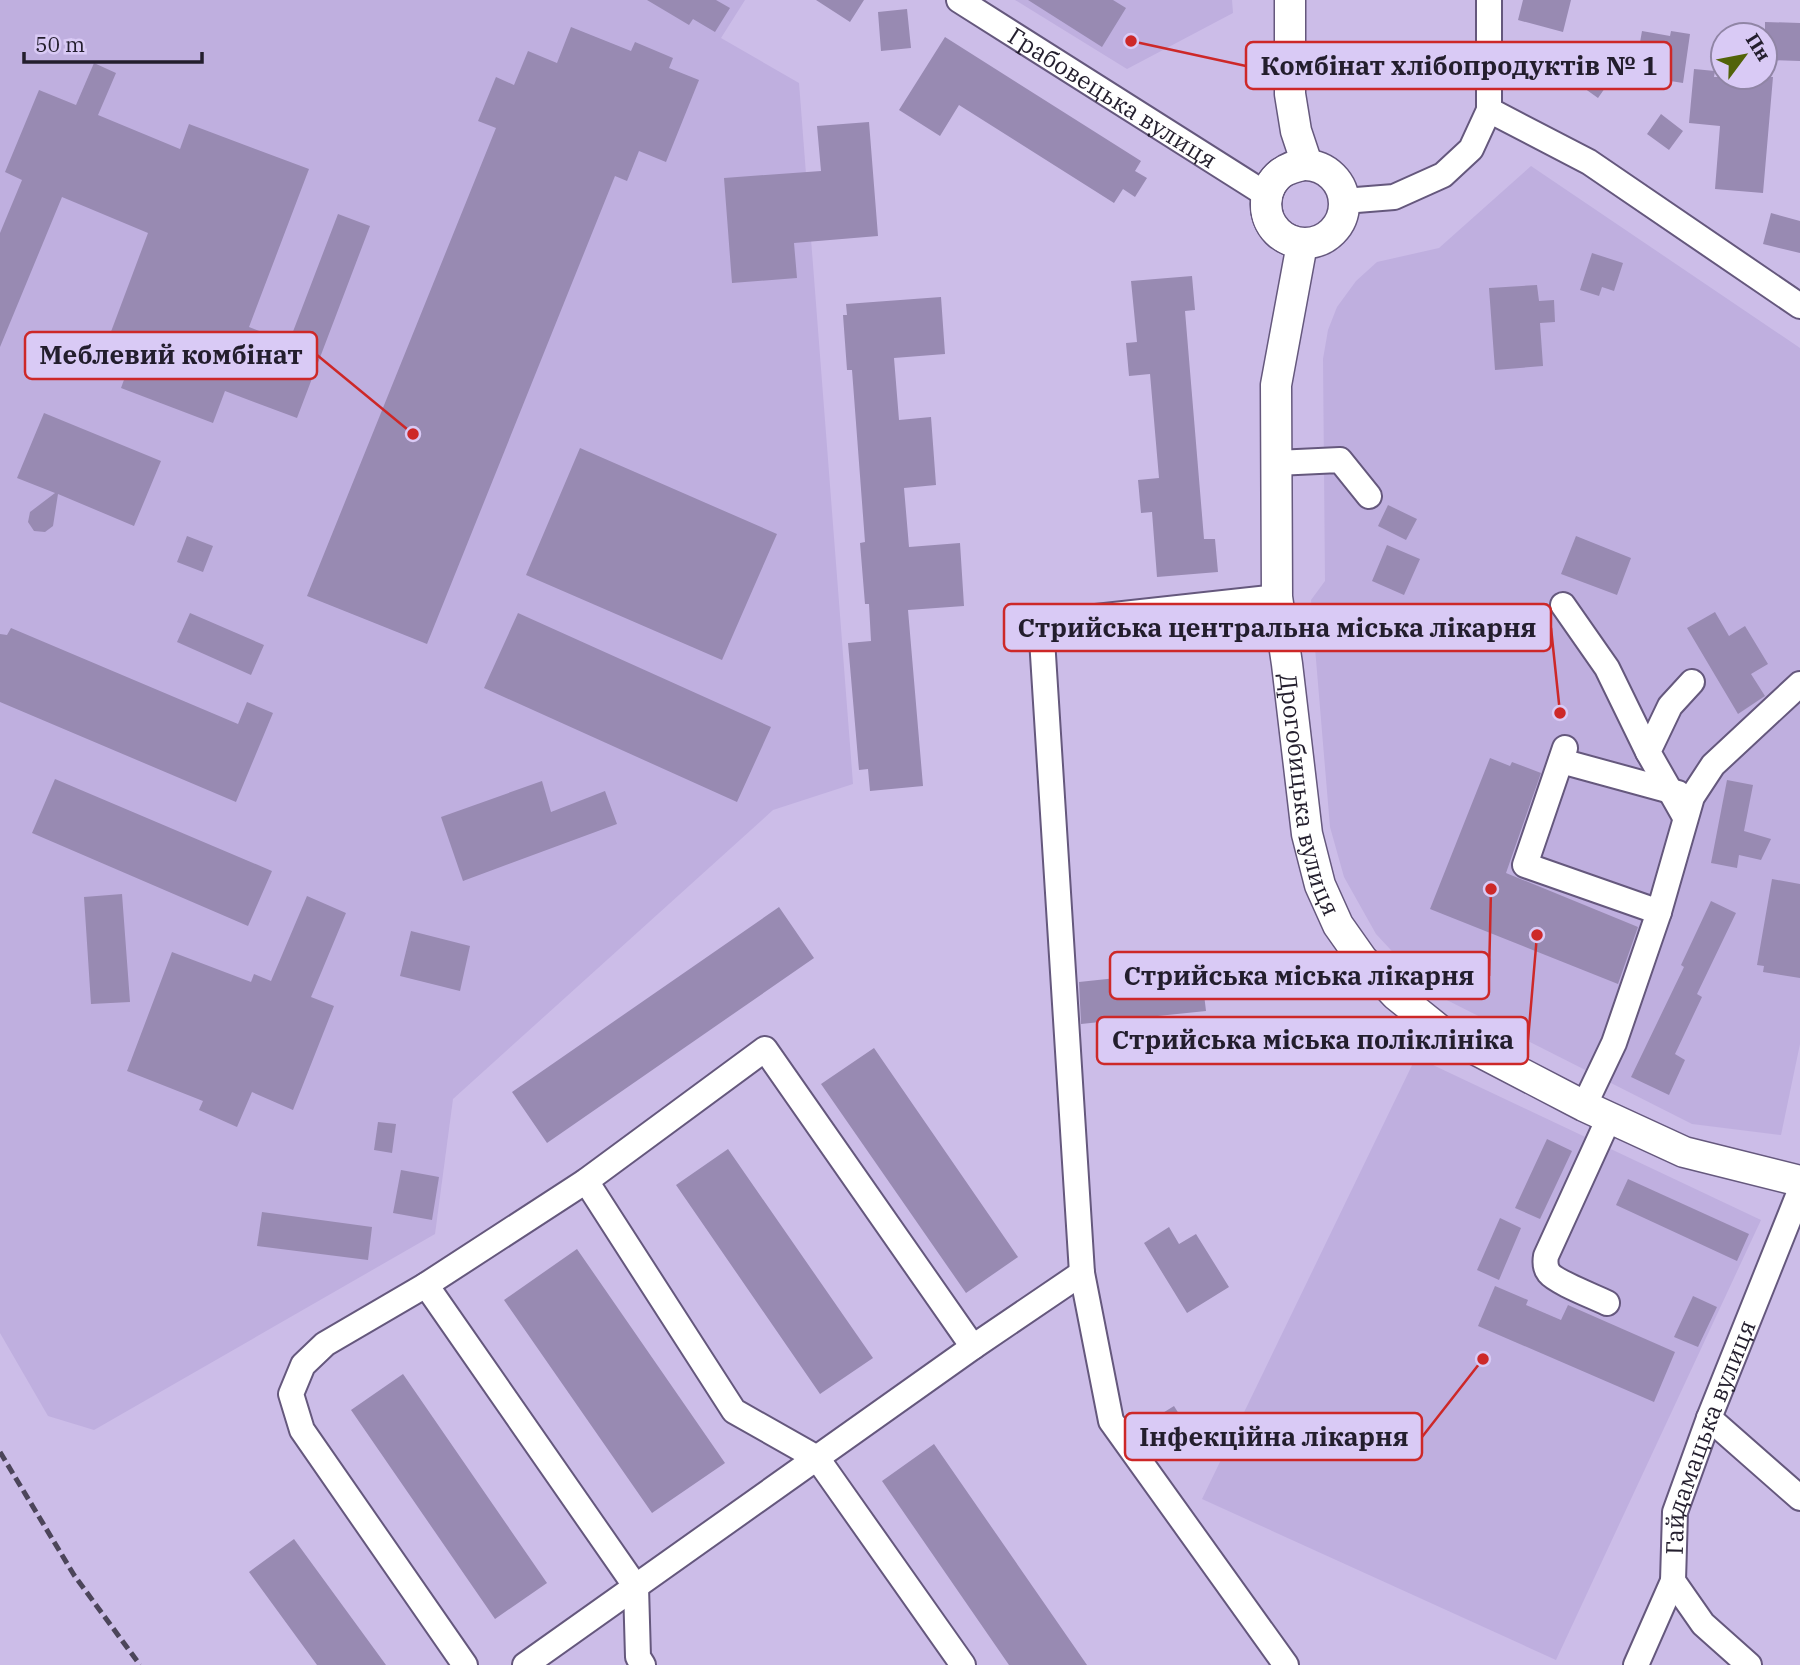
<svg xmlns="http://www.w3.org/2000/svg" width="1800" height="1665" font-family="'IBM Plex Serif',serif">
<style>
.built{fill:#bfafdf}
.building{fill:#988ab2}
.lines{fill:none;stroke-linecap:round;stroke-linejoin:round}
.minor-casing{stroke:#65587d;stroke-width:28}
.major-casing{stroke:#65587d;stroke-width:33}
.minor{stroke:#fff;stroke-width:24}
.major{stroke:#fff;stroke-width:30}
.rail{stroke:#4c455a;stroke-width:5;stroke-dasharray:10 5;stroke-linecap:butt}
.labels{text-anchor:middle;dominant-baseline:central;stroke-width:5;stroke-linejoin:round;paint-order:stroke}
.street-label{font-size:24px;fill:#231e2d;stroke:#d9caf5}
.leader{fill:none;stroke:#cd2828;stroke-width:2.5}
.callout-dot{fill:#cd2828;stroke:#d9caf5;stroke-width:2.5}
.callout{fill:#d9caf5;stroke:#cd2828;stroke-width:2.5}
.callout-label{font-size:26px;text-anchor:middle;font-weight:bold;fill:#231e2d}
</style>
<rect width="100%" height="100%" fill="#ccbde8"/>
<path class="built" d="M 0,0 L 745,0 L 721,38 L 799,83 L 853,784 L 773,810 L 453,1099 L 435,1234 L 94,1430 L 48,1416 L 0,1333 Z
M 1015,0 L 1232,0 L 1233,13 L 1127,69 Z
M 1531,166 L 1800,348 L 1800,1044 L 1781,1135 L 1692,1124 L 1429,991 L 1376,934 L 1344,877 L 1330,827 L 1311,600 L 1325,581 L 1323,359 L 1328,330 L 1337,307 L 1356,281 L 1377,262 L 1439,248 Z
M 1416,1057 L 1761,1220 L 1556,1660 L 1202,1499 Z"/>
<path class="building" d="M 647,0 L 716,0 L 730,8 L 715,32 L 693,19 L 689,25 Z
M 816,0 L 864,0 L 850,22 Z
M 1028,0 L 1113,0 L 1126,8 L 1102,47 Z
M 1523,0 L 1571,0 L 1563,32 L 1518,20 Z
M 907,9 L 911,48 L 881,51 L 878,12 Z
M 1765,22 L 1800,23 L 1800,61 L 1765,60 Z
M 571,27 L 631,51 L 635,42 L 673,58 L 669,68 L 699,80 L 666,162 L 639,151 L 627,181 L 615,176 L 427,644 L 307,596 L 496,128 L 478,121 L 496,77 L 514,85 L 528,51 L 557,63 Z
M 1642,31 L 1670,36 L 1671,31 L 1690,34 L 1683,83 L 1664,80 L 1666,70 L 1636,65 Z
M 945,37 L 1141,161 L 1135,171 L 1147,178 L 1135,197 L 1123,189 L 1114,203 L 959,105 L 940,136 L 899,110 Z
M 1574,50 L 1612,78 L 1598,98 L 1560,71 Z
M 94,63 L 116,73 L 98,115 L 180,149 L 189,124 L 309,169 L 249,327 L 289,342 L 338,214 L 370,226 L 297,418 L 225,391 L 213,423 L 121,388 L 133,355 L 106,345 L 148,233 L 62,197 L 0,347 L 0,233 L 22,180 L 5,172 L 39,90 L 76,105 Z
M 1694,69 L 1715,71 L 1714,77 L 1773,77 L 1763,193 L 1715,189 L 1720,126 L 1689,123 Z
M 1661,114 L 1683,131 L 1669,150 L 1647,134 Z
M 869,122 L 878,236 L 794,243 L 797,278 L 732,283 L 724,178 L 821,171 L 817,126 Z
M 1771,213 L 1800,221 L 1800,253 L 1763,244 Z
M 1592,253 L 1623,263 L 1614,291 L 1602,287 L 1599,296 L 1580,290 Z
M 1192,276 L 1195,310 L 1185,311 L 1204,539 L 1215,539 L 1218,572 L 1157,577 L 1152,512 L 1141,513 L 1138,480 L 1159,478 L 1150,374 L 1129,376 L 1126,343 L 1137,342 L 1131,281 Z
M 1537,285 L 1539,301 L 1554,300 L 1555,322 L 1540,323 L 1543,366 L 1495,370 L 1489,288 Z
M 941,297 L 945,354 L 894,358 L 899,420 L 931,417 L 936,485 L 904,488 L 909,547 L 960,543 L 964,606 L 908,610 L 923,786 L 870,791 L 868,769 L 859,770 L 848,643 L 871,641 L 869,604 L 865,604 L 860,543 L 865,542 L 852,370 L 847,370 L 843,315 L 847,315 L 846,304 Z
M 44,413 L 161,461 L 134,526 L 58,494 L 53,526 L 45,532 L 34,531 L 28,522 L 30,512 L 55,493 L 17,478 Z
M 580,448 L 777,534 L 722,660 L 526,575 Z
M 1388,505 L 1417,519 L 1406,540 L 1378,526 Z
M 187,536 L 213,546 L 203,572 L 177,562 Z
M 1576,536 L 1631,558 L 1617,595 L 1561,574 Z
M 1387,545 L 1420,559 L 1404,595 L 1372,581 Z
M 1715,612 L 1729,636 L 1745,626 L 1768,664 L 1751,674 L 1765,696 L 1738,714 L 1687,628 Z
M 190,613 L 264,645 L 251,675 L 177,642 Z
M 518,613 L 771,727 L 737,802 L 484,688 Z
M 11,628 L 238,724 L 247,702 L 273,713 L 236,802 L 0,702 L 0,634 L 7,635 Z
M 1490,758 L 1510,766 L 1512,762 L 1541,773 L 1506,873 L 1638,927 L 1618,984 L 1430,909 Z
M 55,779 L 272,871 L 248,926 L 32,833 Z
M 1727,780 L 1753,785 L 1744,831 L 1771,839 L 1761,860 L 1739,855 L 1737,868 L 1711,863 Z
M 542,781 L 551,812 L 605,791 L 617,824 L 463,881 L 441,817 Z
M 1772,879 L 1800,884 L 1800,978 L 1763,972 L 1764,966 L 1757,965 Z
M 122,894 L 130,1002 L 91,1004 L 84,897 Z
M 307,896 L 346,913 L 311,997 L 334,1006 L 293,1110 L 252,1092 L 237,1127 L 199,1110 L 203,1101 L 127,1071 L 172,952 L 251,982 L 254,974 L 271,981 Z
M 1711,901 L 1736,913 L 1697,994 L 1702,997 L 1675,1054 L 1685,1060 L 1669,1095 L 1631,1077 L 1684,967 L 1681,965 Z
M 779,907 L 814,958 L 547,1143 L 512,1092 Z
M 411,931 L 470,946 L 460,991 L 400,976 Z
M 1201,969 L 1206,1011 L 1081,1024 L 1079,982 Z
M 874,1048 L 1018,1257 L 966,1293 L 821,1084 Z
M 378,1122 L 396,1124 L 392,1153 L 374,1150 Z
M 1547,1139 L 1572,1151 L 1540,1219 L 1515,1208 Z
M 728,1149 L 873,1358 L 820,1394 L 676,1185 Z
M 401,1170 L 439,1177 L 432,1220 L 393,1213 Z
M 1628,1179 L 1749,1234 L 1737,1261 L 1616,1205 Z
M 262,1212 L 372,1227 L 368,1260 L 257,1246 Z
M 1500,1218 L 1521,1228 L 1499,1280 L 1477,1270 Z
M 1169,1227 L 1179,1244 L 1196,1234 L 1229,1287 L 1187,1313 L 1144,1243 Z
M 577,1249 L 725,1463 L 652,1513 L 504,1300 Z
M 1495,1286 L 1528,1300 L 1526,1305 L 1561,1320 L 1568,1305 L 1675,1352 L 1654,1402 L 1478,1326 Z
M 1693,1296 L 1717,1307 L 1698,1347 L 1674,1337 Z
M 403,1374 L 547,1583 L 495,1619 L 351,1410 Z
M 1174,1406 L 1184,1422 L 1155,1440 L 1145,1424 Z
M 934,1444 L 1087,1665 L 1009,1665 L 882,1481 Z
M 294,1539 L 386,1665 L 317,1665 L 249,1572 Z"/>
<g class="lines">
<defs>
<g id="minor">
<path id="s1" d="M 959,0 L 1267,195"/>
<path d="M 1489,110 L 1589,162 L 1800,306"/>
<path d="M 1344,201 L 1394,197 L 1443,175 L 1471,149 L 1489,110 L 1489,0"/>
<path d="M 1276,463 L 1340,460 L 1369,496"/>
<path d="M 1277,597 L 1041,623 L 1082,1273 L 1111,1421 L 1286,1665"/>
<path d="M 1563,605 L 1607,668 L 1648,752"/>
<path d="M 1565,748 L 1525,865 L 1659,912"/>
<path d="M 1561,761 L 1678,793"/>
<path d="M 1685,817 L 1648,752 L 1670,706 L 1692,682"/>
<path d="M 1584,1106 L 1614,1043 L 1659,912 L 1692,797 L 1713,765 L 1800,684"/>
<path d="M 586,1181 L 734,1411 L 817,1458 L 963,1665"/>
<path d="M 426,1285 L 636,1587 L 638,1657 L 643,1665"/>
<path d="M 1607,1303 C 1595,1297 1556,1282 1549,1273 C 1545,1268 1545,1262 1546,1256 L 1609,1118"/>
<path d="M 1709,1418 L 1800,1498"/>
<path d="M 465,1665 L 302,1430 L 291,1394 L 303,1365 L 325,1344 L 426,1285 L 586,1181 L 765,1049 L 973,1347"/>
<path d="M 525,1665 L 973,1347 L 1082,1273"/>
<path d="M 1636,1665 L 1673,1581"/>
<path id="s2" d="M 1749,1665 L 1703,1624 L 1673,1581 L 1675,1512 L 1709,1418 L 1800,1191"/>
</g>
<g id="major">
<path id="s3" d="M 1290,0 L 1290,94 L 1296,131 L 1307,164 C 1298,166 1289,168 1281,173 C 1263,187 1261,216 1277,232 C 1284,239 1293,242 1302,244 L 1276,385 L 1277,597 L 1287,664 L 1307,834 L 1320,885 L 1338,925 L 1362,959 L 1396,995 L 1442,1032 L 1584,1106 L 1684,1152 L 1800,1181"/>
<circle cx="1305" cy="204" r="39"/>
</g>
</defs>
<use href="#minor" class="minor-casing"/>
<use href="#major" class="major-casing"/>
<use href="#minor" class="minor"/>
<use href="#major" class="major"/>
<path class="rail" d="M 0,1452 L 74,1575 L 140,1665"/>
</g>
<g class="labels">
<g class="street-label">
<text stroke="none"><textPath href="#s1" startOffset="182">Грабовецька вулиця</textPath></text>
<text stroke="none"><textPath href="#s3" startOffset="844">Дрогобицька вулиця</textPath></text>
<text stroke="none"><textPath href="#s2" startOffset="264">Гайдамацька вулиця</textPath></text>
</g>
</g>
<path class="leader" d="M1131 41L1246 66M413 434L317 355M1560 713L1551 628M1491 889L1489 976M1537 935L1528 1040M1483 1359L1422 1437"/>
<g class="callout-dot">
<circle cx="1131" cy="41" r="7"/>
<circle cx="413" cy="434" r="7"/>
<circle cx="1560" cy="713" r="7"/>
<circle cx="1491" cy="889" r="7"/>
<circle cx="1537" cy="935" r="7"/>
<circle cx="1483" cy="1359" r="7"/>
</g>
<g class="callout">
<rect x="1246" y="42" width="425" height="47" rx="7"/>
<rect x="25" y="332" width="292" height="47" rx="7"/>
<rect x="1004" y="604" width="547" height="47" rx="7"/>
<rect x="1110" y="952" width="379" height="47" rx="7"/>
<rect x="1097" y="1017" width="431" height="47" rx="7"/>
<rect x="1125" y="1413" width="297" height="47" rx="7"/>
</g>
<g class="callout-label">
<text x="1459" y="75">Комбінат хлібопродуктів № 1</text>
<text x="171" y="364">Меблевий комбінат</text>
<text x="1277" y="637">Стрийська центральна міська лікарня</text>
<text x="1299" y="985">Стрийська міська лікарня</text>
<text x="1313" y="1049">Стрийська міська поліклініка</text>
<text x="1274" y="1446">Інфекційна лікарня</text>
</g>
<g transform="translate(1744 56) rotate(58)"><circle r="33" fill="#d9caf5" stroke="#9085a5" stroke-width="2"/>
<path d="M0-5L12 26L0 18L-12 26Z" fill="#526309"/>
<text y="-10" font-size="19" font-weight="bold" text-anchor="middle" fill="#231e2d">Пн</text>
</g>
<path d="M24 52v10h178v-10" fill="none" stroke="#231e2d" stroke-width="3.5"/>
<text x="35" y="52" font-size="21" fill="#231e2d" stroke="#d9caf5" stroke-width="5" paint-order="stroke">50 m</text>
</svg>
